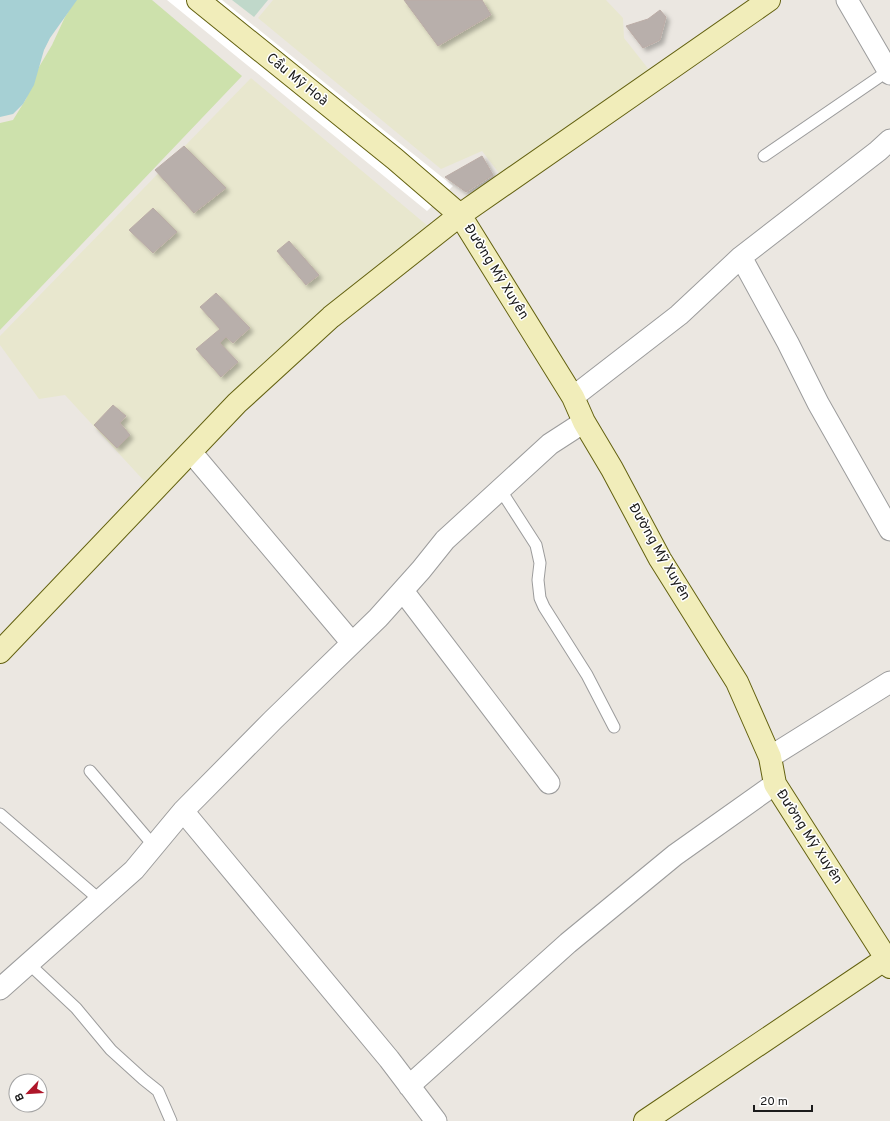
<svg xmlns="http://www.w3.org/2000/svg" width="890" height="1121" font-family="Overpass,sans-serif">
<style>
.farmland{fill:#e8e7ce}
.grass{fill:#cde1ac}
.wetland{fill:#c0d8ca}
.water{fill:#a6d0d4}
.pier{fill:#fff}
.building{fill:#b8afab;stroke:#bbaca6;filter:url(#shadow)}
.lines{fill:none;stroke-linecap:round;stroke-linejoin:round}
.lane-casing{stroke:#9c9c9c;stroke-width:13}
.street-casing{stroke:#9c9c9c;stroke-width:23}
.secondary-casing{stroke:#636110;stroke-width:24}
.lane{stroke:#fff;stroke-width:11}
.street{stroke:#fff;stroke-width:21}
.secondary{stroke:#f1edba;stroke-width:22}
.labels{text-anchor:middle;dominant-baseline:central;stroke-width:3;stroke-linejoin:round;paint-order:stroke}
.street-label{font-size:14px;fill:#1b1b1b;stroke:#fff}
</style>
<defs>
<filter id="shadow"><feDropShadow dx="3.5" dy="3.5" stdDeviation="2" flood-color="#0004"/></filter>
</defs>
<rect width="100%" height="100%" fill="#ebe7e1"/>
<path class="farmland" d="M 273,0 L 606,0 L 623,18 L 624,38 L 650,71 L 502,177 L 482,151 L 441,169 L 258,18 Z
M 251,78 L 429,227 L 146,483 L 65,395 L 39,399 L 0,345 L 0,336 Z"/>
<path class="grass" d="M 76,0 L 152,0 L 242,76 L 0,330 L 0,123 L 13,120 L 26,99 L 39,67 L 52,45 L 65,17 Z"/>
<path class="wetland" d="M 232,0 L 268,0 L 254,17 Z"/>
<path class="water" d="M 0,0 L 77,0 L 50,38 L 44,50 L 34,85 L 23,104 L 13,114 L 0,117 Z"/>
<path class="pier" d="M 167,0 L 222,0 L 453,186 L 427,211 Z"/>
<path class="building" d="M 404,0 L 482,0 L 491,15 L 438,46 Z
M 660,10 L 666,17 L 660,40 L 643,48 L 626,26 L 648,19 Z
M 184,146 L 226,188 L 194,213 L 155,170 Z
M 482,156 L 493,175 L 466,192 L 445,177 Z
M 153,208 L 177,232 L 153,253 L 129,230 Z
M 289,241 L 319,275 L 306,285 L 277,251 Z
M 216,293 L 250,328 L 233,343 L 226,337 L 220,343 L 238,362 L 221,377 L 196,349 L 220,329 L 200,307 Z
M 113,405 L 126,416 L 120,423 L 130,435 L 117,448 L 94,425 Z"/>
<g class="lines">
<defs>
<path id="lane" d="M 764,156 L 888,71
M 500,489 L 536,545 L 540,563 L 538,580 L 540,598 L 544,607 L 587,675 L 614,727
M 90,771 L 154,846
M 0,814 L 100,900
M 28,963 L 76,1008 L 111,1050 L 143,1079 L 158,1091 L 171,1121"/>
<path id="street" d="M 847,0 L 890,74
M 741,257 L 788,343 L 818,403 L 890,530
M 573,397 L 679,315 L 741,257 L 878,151 L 890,140
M 191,452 L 352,643
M 403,591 L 549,783
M 770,757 L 890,682
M 183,811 L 389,1059 L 436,1121
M 0,989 L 134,870 L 183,811 L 273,720 L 378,618 L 421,570 L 445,540 L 550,444 L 584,422
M 409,1086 L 568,943 L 675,855 L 775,784"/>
<path id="secondary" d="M 198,0 L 395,159 L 460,215 L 573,397 L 584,422 L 612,469 L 660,559 L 737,682 L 770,757 L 775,784 L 886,958 L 890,967
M 0,652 L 237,403 L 331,317 L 460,215 L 769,0
M 645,1121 L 890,956"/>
</defs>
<use href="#lane" class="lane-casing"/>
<use href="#street" class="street-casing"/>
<use href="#secondary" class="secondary-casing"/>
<use href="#lane" class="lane"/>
<use href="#street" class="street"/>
<use href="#secondary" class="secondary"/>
</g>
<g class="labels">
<g class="street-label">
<text transform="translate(297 80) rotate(39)">Cầu Mỹ Hoà</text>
<text transform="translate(496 272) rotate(58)">Đường Mỹ Xuyên</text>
<text transform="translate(659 552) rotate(60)">Đường Mỹ Xuyên</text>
<text transform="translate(809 837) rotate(57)">Đường Mỹ Xuyên</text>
</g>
</g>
<g transform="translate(28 1093) rotate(245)"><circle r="19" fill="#ffffff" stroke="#a4a4a4"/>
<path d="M0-3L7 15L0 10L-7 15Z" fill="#af162a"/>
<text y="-6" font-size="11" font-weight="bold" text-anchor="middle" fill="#1b1b1b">B</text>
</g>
<path d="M754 1105v6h58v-6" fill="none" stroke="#1b1b1b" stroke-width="2"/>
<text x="760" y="1105" font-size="12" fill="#1b1b1b" stroke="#ffffff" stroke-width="3" paint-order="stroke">20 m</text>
</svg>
